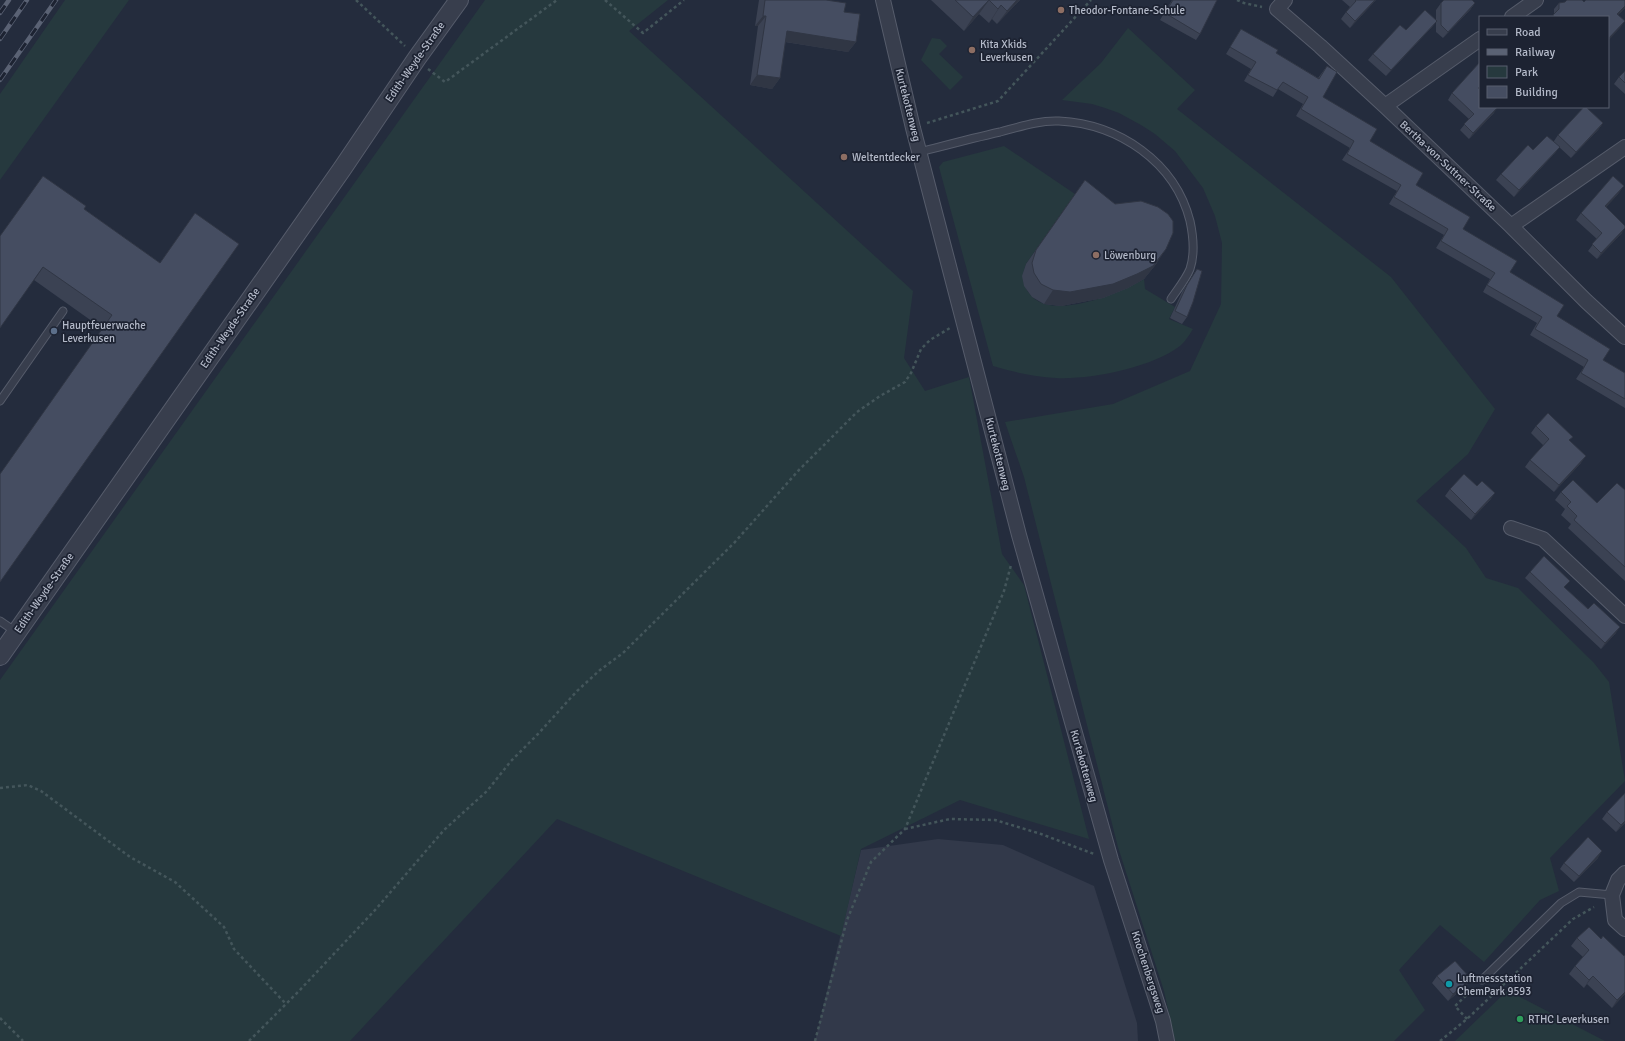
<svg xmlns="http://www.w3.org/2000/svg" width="1625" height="1041" font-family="Signika,sans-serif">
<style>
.airport{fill:#32394a}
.green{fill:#26393e}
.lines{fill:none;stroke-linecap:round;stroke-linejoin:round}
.service-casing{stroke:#565c6b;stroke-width:9}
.minor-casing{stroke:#565c6b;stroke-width:16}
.tertiary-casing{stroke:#565c6b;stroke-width:20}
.path{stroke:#44565b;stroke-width:2.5;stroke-dasharray:3 3;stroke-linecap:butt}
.service{stroke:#383e4d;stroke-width:7}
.minor{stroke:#383e4d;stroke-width:14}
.tertiary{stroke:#383e4d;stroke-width:18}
.rail-casing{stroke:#5a6274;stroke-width:4.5}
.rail{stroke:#1d2332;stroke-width:3;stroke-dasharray:9;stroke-linecap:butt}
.wall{fill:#3b4253}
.shaded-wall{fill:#303644}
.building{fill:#454d61;stroke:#303644}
.education-dot{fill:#8d6e63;stroke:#1d2332;stroke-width:1.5}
.service-dot{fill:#5c6f8a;stroke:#1d2332;stroke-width:1.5}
.culture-dot{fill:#0f9aa8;stroke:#1d2332;stroke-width:1.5}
.leisure-dot{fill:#2e9e5b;stroke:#1d2332;stroke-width:1.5}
.labels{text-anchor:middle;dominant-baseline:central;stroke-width:3.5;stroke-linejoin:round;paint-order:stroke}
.poi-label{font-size:11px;fill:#b3b9c8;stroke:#1d2332;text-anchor:start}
.street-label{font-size:11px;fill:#b3b9c8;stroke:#1d2332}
</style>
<rect width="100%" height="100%" fill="#242c3d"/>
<path class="airport" d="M 938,839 L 1003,845 L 1094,886 L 1137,1023 L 1138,1041 L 815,1041 L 861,850 Z"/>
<path class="green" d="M 65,0 L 129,0 L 0,180 L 0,94 Z
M 485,0 L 668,0 L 629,31 L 913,291 L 904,358 L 925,391 L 969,377 L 1002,554 L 1024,585 L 1089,839 L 960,800 L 861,849 L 841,936 L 557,819 L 350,1041 L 0,1041 L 0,680 Z
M 1128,28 L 1195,90 L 1177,109 L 1391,277 L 1495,409 L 1468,454 L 1416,501 L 1466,548 L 1486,578 L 1518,588 L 1594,663 L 1609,682 L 1625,781 L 1550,858 L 1559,891 L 1540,900 L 1484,962 L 1440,925 L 1399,970 L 1425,1010 L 1394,1041 L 1175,1041 L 1164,991 L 1118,847 L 1024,477 L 1005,422 L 1113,404 L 1190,371 L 1221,304 L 1222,243 L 1215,216 L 1203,188 L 1175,151 L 1155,134 L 1141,125 L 1119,113 L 1105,108 L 1092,104 L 1062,100 L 1101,63 Z
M 932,38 L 940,39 L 947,46 L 939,54 L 963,77 L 950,90 L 921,60 Z
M 1004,146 L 1075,194 L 1026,264 C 1022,275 1021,282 1029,293 C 1050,323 1119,293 1144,279 L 1145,289 L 1175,307 L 1169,319 L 1193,329 C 1189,335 1185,342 1180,346 C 1153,367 1090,380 1056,378 C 1035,377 1013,372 993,366 L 939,167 L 943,162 Z
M 1510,988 L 1518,996 L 1605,1041 L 1455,1041 Z"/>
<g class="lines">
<defs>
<path id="service" d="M 920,152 C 947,145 973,138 1000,132 C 1019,127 1040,120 1059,121 C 1119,124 1175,162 1190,221 C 1193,235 1195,254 1190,269 C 1186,279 1177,290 1171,299
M 0,401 L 63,311
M 0,621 L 16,632
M 1482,980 L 1561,903 L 1579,892 L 1612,895"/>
<path id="minor" d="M 883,0 L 913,128 L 1019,535 L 1111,860 L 1163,1021 L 1167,1041
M 1285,0 L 1277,9 L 1320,46 L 1385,106 L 1511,226 L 1586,301 L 1625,337
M 1512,17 L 1536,0
M 1385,106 L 1480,39
M 1511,226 L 1625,147
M 1511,528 L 1543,539 L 1625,616
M 1625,873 L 1618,880 L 1612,895 L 1615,920 L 1625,929"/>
<path id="tertiary" d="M 0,656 L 342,169 L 417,58 L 459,0"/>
</defs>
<use href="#service" class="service-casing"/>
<use href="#minor" class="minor-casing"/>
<use href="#tertiary" class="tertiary-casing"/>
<path class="path" d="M 356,0 L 405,46
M 605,0 L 643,33 L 684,0
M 1237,0 L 1244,3 L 1262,7
M 428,69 L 445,82 L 557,0
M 927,123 L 998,101 L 1091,0
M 0,788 L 28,785 L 41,791 L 130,857 L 175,882 L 224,927 L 234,949 L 286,1004
M 905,829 L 950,819 L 995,820 L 1041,834 L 1094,854
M 0,1018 L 23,1041
M 1467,1019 L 1455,1006 L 1474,988
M 249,1041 L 299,991 L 376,909 L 444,830 L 487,791 L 511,761 L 538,734 L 577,691 L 600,670 L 623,653 L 735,542 L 798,471 L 857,412 L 880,396 L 905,382 L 911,373 L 921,349 L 930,340 L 950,328
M 815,1041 L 847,920 L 871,862 L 905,829 L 1004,591 L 1011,565
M 1440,1041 L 1467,1019 L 1573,919 L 1594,907"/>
<use href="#service" class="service"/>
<use href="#minor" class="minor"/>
<use href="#tertiary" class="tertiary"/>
<defs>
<path id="rail" d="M 0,13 L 9,0
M 0,39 L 27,0
M 0,80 L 56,0"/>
</defs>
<use href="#rail" class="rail-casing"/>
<use href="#rail" class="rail"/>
</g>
<path class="wall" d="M 759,0 L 826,0 L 844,12 L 856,42 L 848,52 L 785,42 L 780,78 L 772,89 L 750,85 L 758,26 L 755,26 Z
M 931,0 L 1020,0 L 997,24 L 992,19 L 989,23 L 979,14 L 964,31 Z
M 1172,0 L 1217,0 L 1200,34 L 1196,40 L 1160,20 Z
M 1342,0 L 1376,0 L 1350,28 L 1341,19 L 1346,12 L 1350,7 Z
M 1625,0 L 1625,8 L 1618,15 L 1620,28 L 1608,17 L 1552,17 L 1554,14 L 1554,9 L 1559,3 L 1584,2 Z
M 1441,3 L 1475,3 L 1470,10 L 1443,38 L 1436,32 L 1436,22 L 1432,27 L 1386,76 L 1368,60 L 1373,54 L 1436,20 L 1436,10 Z
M 1241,29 L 1276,53 L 1318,78 L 1327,66 L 1323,97 L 1603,360 L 1625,373 L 1625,408 L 1576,379 L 1584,367 L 1530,335 L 1537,323 L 1483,292 L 1490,279 L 1436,248 L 1444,235 L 1389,204 L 1397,191 L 1342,160 L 1350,148 L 1296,116 L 1303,104 L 1278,89 L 1273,97 L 1244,81 L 1251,69 L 1226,54 Z
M 1480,62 L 1480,88 L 1479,89 L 1494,113 L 1469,139 L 1460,130 L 1469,119 L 1448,100 L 1452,93 Z
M 1625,71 L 1625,94 L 1614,84 L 1619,77 Z
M 1603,123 L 1598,130 L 1571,158 L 1559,147 L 1555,153 L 1514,197 L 1496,180 L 1501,174 L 1533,150 L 1554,141 L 1558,135 Z
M 1085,180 L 1157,263 L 1144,279 L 1128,288 L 1103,298 L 1061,306 L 1044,304 L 1032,297 L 1024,286 L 1022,276 L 1026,264 Z
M 1619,193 L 1606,207 L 1622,233 L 1597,259 L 1588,251 L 1597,239 L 1576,220 L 1581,213 Z
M 84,209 L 160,263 L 103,329 L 34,280 Z
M 1197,269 L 1187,317 L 1182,324 L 1170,318 L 1182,292 Z
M 1536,426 L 1581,463 L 1554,492 L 1525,467 L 1530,460 L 1544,446 L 1531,433 Z
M 1450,489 L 1491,499 L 1471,520 L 1445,496 Z
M 1625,490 L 1625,581 L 1568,528 L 1571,524 L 1561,515 L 1565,509 L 1555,500 L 1561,492 L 1597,503 Z
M 1530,572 L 1565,588 L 1616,633 L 1601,649 L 1525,578 Z
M 1607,812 L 1625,823 L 1616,832 L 1602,819 Z
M 1598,858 L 1574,882 L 1560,869 L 1564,863 Z
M 1589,927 L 1625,994 L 1612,1008 L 1587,984 L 1584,988 L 1569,974 L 1575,966 L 1583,957 L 1571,946 L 1577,938 Z
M 1437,976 L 1471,979 L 1466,986 L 1448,1001 L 1432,983 Z"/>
<path class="shaded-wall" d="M 989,0 L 979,14 L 964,31 L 973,17 Z
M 1017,0 L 1020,0 L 997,24 L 1007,11 Z
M 1375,0 L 1376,0 L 1350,28 L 1355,21 Z
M 1475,3 L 1470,10 L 1443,38 L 1448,32 Z
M 1001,5 L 992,19 L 989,23 L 998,9 Z
M 1625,6 L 1625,8 L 1613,21 L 1617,14 Z
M 763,16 L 766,16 L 758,26 L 755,26 Z
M 1437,21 L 1432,27 L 1386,76 L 1391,70 Z
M 1625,21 L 1620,28 L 1608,41 L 1608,39 Z
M 787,31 L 856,42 L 848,52 L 780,41 Z
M 757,75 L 780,78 L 772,89 L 750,85 Z
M 1498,107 L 1494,113 L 1469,139 L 1473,133 Z
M 1603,123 L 1598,130 L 1571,158 L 1576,152 Z
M 1560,147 L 1555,153 L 1514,197 L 1519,190 Z
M 1624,186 L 1619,193 L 1601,213 L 1605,206 Z
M 1625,228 L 1622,233 L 1597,259 L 1601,253 Z
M 1166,249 L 1157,263 L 1144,279 L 1128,288 L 1103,298 L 1061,306 L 1044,304 L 1053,290 Z
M 1586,456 L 1581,463 L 1554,492 L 1559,485 Z
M 1495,493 L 1491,499 L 1471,520 L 1475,514 Z
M 1620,627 L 1616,633 L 1601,649 L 1605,643 Z
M 1625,821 L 1625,823 L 1616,832 L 1621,825 Z
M 1602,851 L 1598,858 L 1574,882 L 1579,876 Z
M 1593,976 L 1584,988 L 1589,980 Z
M 1471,979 L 1466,986 L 1448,1001 L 1453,994 Z
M 1625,992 L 1625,994 L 1612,1008 L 1617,1000 Z"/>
<path class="building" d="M 765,0 L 826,0 L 846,3 L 844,12 L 860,14 L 856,42 L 787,31 L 780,78 L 757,75 L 766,16 L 763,16 Z
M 955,0 L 1017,0 L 1007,11 L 1001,5 L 998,9 L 989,0 L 973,17 Z
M 1173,0 L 1217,0 L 1200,34 L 1165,13 Z
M 1355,0 L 1375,0 L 1355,21 L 1346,12 L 1356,1 Z
M 1444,0 L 1472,0 L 1475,3 L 1448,32 L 1441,25 L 1441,3 Z
M 1567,0 L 1582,0 L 1584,2 L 1586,0 L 1625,0 L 1625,6 L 1617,14 L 1625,21 L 1608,39 L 1608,17 L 1555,17 L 1553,15 L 1559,9 L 1559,3 L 1565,2 Z
M 1425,10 L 1437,21 L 1391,70 L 1373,54 L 1400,25 L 1406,30 Z
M 1241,29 L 1278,50 L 1276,53 L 1319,79 L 1327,66 L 1337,72 L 1323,97 L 1377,129 L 1370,141 L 1423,173 L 1416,185 L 1470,217 L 1463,229 L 1517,261 L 1510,272 L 1564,305 L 1557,316 L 1610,349 L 1603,360 L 1625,373 L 1625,399 L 1581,373 L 1588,360 L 1535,329 L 1542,317 L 1487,285 L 1495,273 L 1441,241 L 1448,229 L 1394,197 L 1401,185 L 1347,154 L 1354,141 L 1301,109 L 1308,97 L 1283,82 L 1277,90 L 1248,75 L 1256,62 L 1230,47 Z
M 1480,62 L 1480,86 L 1478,88 L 1480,90 L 1480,107 L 1498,107 L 1473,133 L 1464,124 L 1474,114 L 1452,93 Z
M 1625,71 L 1625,83 L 1619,77 Z
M 1584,107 L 1586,107 L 1603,123 L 1576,152 L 1558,135 Z
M 1547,136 L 1560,147 L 1519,190 L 1501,174 L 1528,145 L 1533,150 Z
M 43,176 L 86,206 L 84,209 L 160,263 L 195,213 L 239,244 L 0,582 L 0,474 L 112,315 L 43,267 L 0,328 L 0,236 Z
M 1613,176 L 1624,186 L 1605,206 L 1625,226 L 1625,228 L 1601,253 L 1592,244 L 1602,233 L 1581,213 Z
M 1085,180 L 1115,204 L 1141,201 L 1158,207 L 1168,214 L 1173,221 L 1173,233 L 1166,249 L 1153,266 L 1137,274 L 1113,284 L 1070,292 L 1053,290 L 1041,284 L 1034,273 L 1032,263 L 1036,250 Z
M 1197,269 L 1202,271 L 1193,302 L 1187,317 L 1175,311 L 1187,285 Z
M 1548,413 L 1573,437 L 1569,440 L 1586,456 L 1559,485 L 1530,460 L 1549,439 L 1536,426 Z
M 1464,474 L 1477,486 L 1482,481 L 1495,493 L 1475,514 L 1450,489 Z
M 1573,480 L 1597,503 L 1617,483 L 1625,490 L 1625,567 L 1574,520 L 1577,516 L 1567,506 L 1571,502 L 1561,492 Z
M 1544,556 L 1570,581 L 1564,587 L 1588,609 L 1594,603 L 1620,627 L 1605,643 L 1530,572 Z
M 1625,793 L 1625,821 L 1621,825 L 1607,812 Z
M 1588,837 L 1602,851 L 1579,876 L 1564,863 Z
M 1589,927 L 1601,939 L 1603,936 L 1624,956 L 1625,955 L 1625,992 L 1617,1000 L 1593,976 L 1589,980 L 1575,966 L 1589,950 L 1577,938 Z
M 1455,961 L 1471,979 L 1453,994 L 1437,976 Z"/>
<g class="education-dot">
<circle cx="1061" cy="10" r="4"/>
<circle cx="972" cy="50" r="4"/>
<circle cx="844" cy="157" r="4"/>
<circle cx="1096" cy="255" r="4"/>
</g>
<circle class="service-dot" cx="54" cy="331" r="4"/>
<circle class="culture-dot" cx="1449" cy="984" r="4"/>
<circle class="leisure-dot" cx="1520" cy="1019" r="4"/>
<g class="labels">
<g class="poi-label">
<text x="1069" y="10">Theodor-Fontane-Schule</text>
<text x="980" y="44">Kita Xkids<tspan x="980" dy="13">Leverkusen</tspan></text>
<text x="852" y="157">Weltentdecker</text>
<text x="1104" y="255">Löwenburg</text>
<text x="62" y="325">Hauptfeuerwache<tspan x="62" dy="13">Leverkusen</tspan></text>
<text x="1457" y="978">Luftmessstation<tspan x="1457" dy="13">ChemPark 9593</tspan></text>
<text x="1528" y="1019">RTHC Leverkusen</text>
</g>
<g class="street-label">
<text transform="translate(415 62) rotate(-55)">Edith-Weyde-Straße</text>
<text transform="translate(908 105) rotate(76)">Kurtekottenweg</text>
<text transform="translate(1448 166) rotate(43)">Bertha-von-Suttner-Straße</text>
<text transform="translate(230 328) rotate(-55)">Edith-Weyde-Straße</text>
<text transform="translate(998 454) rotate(76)">Kurtekottenweg</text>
<text transform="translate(44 593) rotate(-55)">Edith-Weyde-Straße</text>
<text transform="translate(1084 766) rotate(74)">Kurtekottenweg</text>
<text transform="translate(1148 972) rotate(72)">Knochenbergsweg</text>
</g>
</g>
<rect x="1479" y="16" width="130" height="92" fill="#1d2332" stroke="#595f6e"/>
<rect x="1487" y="29" width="20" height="6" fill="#383e4d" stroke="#595f6e"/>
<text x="1515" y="36" font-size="12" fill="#b3b9c8">Road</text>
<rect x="1487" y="49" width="20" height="6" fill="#5a6274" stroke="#595f6e"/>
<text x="1515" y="56" font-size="12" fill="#b3b9c8">Railway</text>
<rect x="1487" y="66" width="20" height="12" fill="#26393e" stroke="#595f6e"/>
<text x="1515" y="76" font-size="12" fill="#b3b9c8">Park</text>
<rect x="1487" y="86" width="20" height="12" fill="#454d61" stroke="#595f6e"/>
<text x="1515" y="96" font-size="12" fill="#b3b9c8">Building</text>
</svg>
